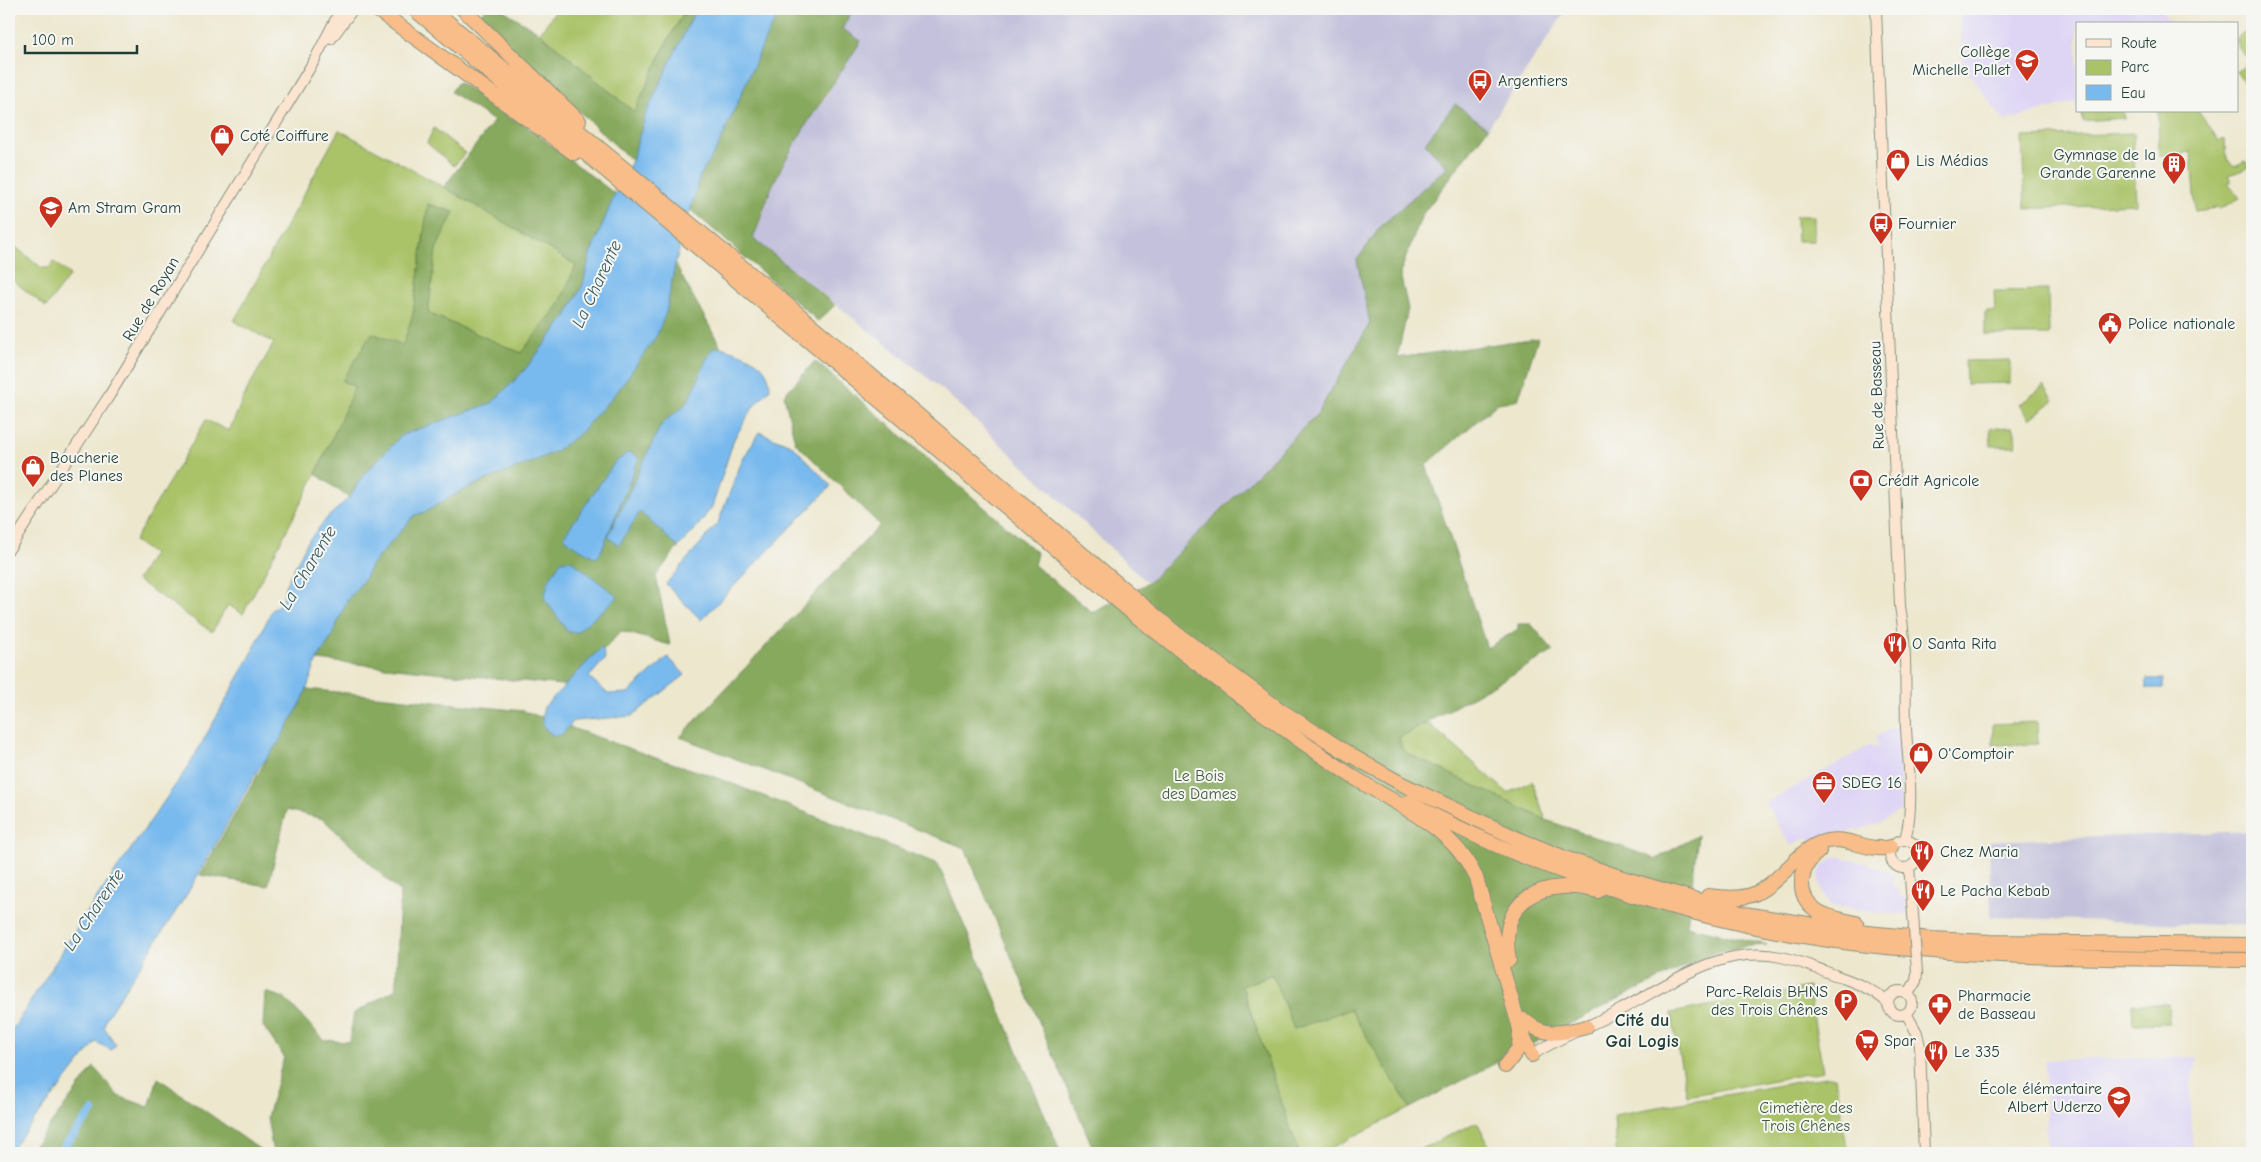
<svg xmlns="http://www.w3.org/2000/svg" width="2261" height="1162" font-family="'Comic Neue',sans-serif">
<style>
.built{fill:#ded5f5}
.industrial{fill:#c3c1db}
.green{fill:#aac369;stroke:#64804e}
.forest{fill:#87a95d;stroke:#537348}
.water{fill:#79baee;stroke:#4c7c91}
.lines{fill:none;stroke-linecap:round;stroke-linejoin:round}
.canal{stroke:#79baee;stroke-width:8}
.secondary-casing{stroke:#869281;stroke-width:12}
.highway-casing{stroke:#869281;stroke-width:16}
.secondary{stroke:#fce5d0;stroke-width:10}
.highway{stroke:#f8bd89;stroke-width:14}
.secondary-bridge-casing{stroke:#869281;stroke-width:12;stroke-linecap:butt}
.secondary-bridge{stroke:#fce5d0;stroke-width:10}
.labels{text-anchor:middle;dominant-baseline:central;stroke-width:4;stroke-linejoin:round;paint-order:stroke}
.poi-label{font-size:16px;fill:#1f3d34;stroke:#f6f6f2;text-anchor:start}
.street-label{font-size:16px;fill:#1f3d34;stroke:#f6f6f2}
.park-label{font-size:16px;fill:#425e41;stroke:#f6f6f2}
.water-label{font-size:18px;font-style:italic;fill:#365c62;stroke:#f6f6f2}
.neighbourhood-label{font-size:18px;font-weight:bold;fill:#1f3d34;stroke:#f6f6f2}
</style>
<rect width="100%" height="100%" fill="#f6f6f2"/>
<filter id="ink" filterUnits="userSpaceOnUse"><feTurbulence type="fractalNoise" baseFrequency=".02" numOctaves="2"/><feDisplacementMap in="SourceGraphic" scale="10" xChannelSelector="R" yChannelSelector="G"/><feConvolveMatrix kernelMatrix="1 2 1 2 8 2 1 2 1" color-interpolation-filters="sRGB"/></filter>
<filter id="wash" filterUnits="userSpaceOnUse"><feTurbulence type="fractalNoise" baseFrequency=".0096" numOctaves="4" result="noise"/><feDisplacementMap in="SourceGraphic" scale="20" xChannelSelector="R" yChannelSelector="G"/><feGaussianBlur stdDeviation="1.12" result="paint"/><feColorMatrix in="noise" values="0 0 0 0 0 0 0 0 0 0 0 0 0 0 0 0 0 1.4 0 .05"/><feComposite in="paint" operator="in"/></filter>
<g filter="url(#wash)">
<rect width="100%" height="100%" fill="#ede7ce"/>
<path class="built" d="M 1960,9 L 2160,9 L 2172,24 L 2077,24 L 2077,101 L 2004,121 L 1962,63 Z
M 1899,724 L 1901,789 L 1900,811 L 1877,824 L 1847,833 L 1833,833 L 1810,840 L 1808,837 L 1791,846 L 1765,803 L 1871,745 L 1873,748 L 1879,745 L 1875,737 Z
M 1841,857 L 1876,866 L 1894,875 L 1893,887 L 1898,889 L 1901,898 L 1906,896 L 1907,914 L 1874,913 L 1830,905 L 1823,894 L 1818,876 L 1823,865 L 1832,859 Z
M 2198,1057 L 2190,1085 L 2193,1153 L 2047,1153 L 2045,1060 Z"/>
<path class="industrial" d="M 853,9 L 1567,9 L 1488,128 L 1455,105 L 1426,143 L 1447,167 L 1381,226 L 1357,260 L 1370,323 L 1318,413 L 1148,583 L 943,390 L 753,238 L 761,220 L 772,186 L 802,131 L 827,95 L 860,40 L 842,29 Z
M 2252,831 L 2252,926 L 1991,917 L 1989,841 Z"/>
<path class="green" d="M 557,9 L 686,9 L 667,42 L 634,112 L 540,33 Z
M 2247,29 L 2252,35 L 2249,37 L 2252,39 L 2252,86 L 2250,90 L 2237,72 L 2250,61 L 2237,46 L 2237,38 Z
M 2082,111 L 2123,111 L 2124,118 L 2083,121 Z
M 2158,111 L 2198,111 L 2219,141 L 2225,139 C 2226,150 2223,159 2235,166 L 2245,161 L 2249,165 L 2241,171 L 2228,175 L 2231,182 L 2228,184 L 2240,198 L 2218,210 L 2217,208 L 2195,211 L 2191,152 L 2159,156 Z
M 434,128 L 465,153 L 454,166 L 427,143 Z
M 339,130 L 444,187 L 577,265 L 559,305 L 521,353 L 428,313 L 436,249 L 454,212 L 428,204 L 413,314 L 403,346 L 343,381 L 355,387 L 316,474 L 243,614 L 228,605 L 212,632 L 137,580 L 153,554 L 134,541 L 206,420 L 229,431 L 247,390 L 274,343 L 234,321 Z
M 2133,133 L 2136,204 L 2025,209 L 2022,137 Z
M 1796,216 L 1814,216 L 1814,241 L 1797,241 Z
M 9,242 L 42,268 L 49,268 L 54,262 L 70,275 L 46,307 L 9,277 Z
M 2048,290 L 2049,335 L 1985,335 L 1985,311 L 1995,311 L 1994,291 Z
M 2010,360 L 2010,383 L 1966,384 L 1965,361 Z
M 2044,386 L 2054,400 L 2030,419 L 2019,405 Z
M 2013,427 L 2015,432 L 2016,446 L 1991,446 L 1990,428 Z
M 2037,722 L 2038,744 L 1993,745 L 1993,724 Z
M 1428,723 L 1508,793 L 1532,781 L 1546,820 L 1403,752 L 1398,738 Z
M 1273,974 L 1294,1029 L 1350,1009 L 1410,1108 L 1321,1153 L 1299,1153 L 1242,986 Z
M 1808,987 L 1823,1071 L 1687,1096 L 1671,1013 Z
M 2132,1004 L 2168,1004 L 2169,1023 L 2133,1024 Z
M 1825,1077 L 1835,1077 L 1848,1153 L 1616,1153 L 1614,1115 Z
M 1477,1122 L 1493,1153 L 1413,1153 Z"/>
<path class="forest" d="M 485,9 L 502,9 L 540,33 L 634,112 L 667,42 L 686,9 L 696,9 L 646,113 L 632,161 L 478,16 Z
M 782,9 L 853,9 L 842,29 L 861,41 C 831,88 797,134 773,184 C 765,201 761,221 753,238 L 835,305 L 818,321 L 691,210 L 700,176 L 718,147 L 767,35 Z
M 458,82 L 509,113 L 615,194 L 590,255 L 583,285 L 565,318 L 523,372 L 492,403 L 402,435 L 364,474 L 349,498 L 316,474 L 355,387 L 342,381 L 372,333 L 403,345 L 413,314 L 428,204 L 454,212 L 436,249 L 428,313 L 521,353 L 559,305 L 576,265 L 444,187 L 494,121 L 451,92 Z
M 1455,104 L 1488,128 L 1422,215 L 1400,273 L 1408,309 L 1397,358 L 1538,338 L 1518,400 L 1498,403 L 1426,465 L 1487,648 L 1518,629 L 1518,624 L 1531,624 L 1554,651 L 1399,738 L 1403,751 L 1546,820 L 1656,859 L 1698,835 L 1687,926 L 1767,945 L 1740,947 L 1711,954 L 1614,1001 L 1410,1108 L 1350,1009 L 1294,1029 L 1272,974 L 1242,986 L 1299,1153 L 1095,1153 L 965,848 L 680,737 L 880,525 L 795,442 L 784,395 L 815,361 L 1037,553 L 1034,565 L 1092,612 L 1148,583 L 1318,413 L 1370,323 L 1357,260 L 1381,226 L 1447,167 L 1425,143 Z
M 675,264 L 721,347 L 639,497 L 678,547 L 656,576 L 670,645 L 621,631 L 571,686 L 317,660 L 331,638 L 348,599 L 363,581 L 372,564 L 415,515 L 425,512 L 459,492 L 481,482 L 530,463 L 666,313 Z
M 307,689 L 524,711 L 659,759 L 707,774 L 938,864 L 1061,1153 L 273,1153 L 267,1117 L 284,1057 L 263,1026 L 265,992 L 285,998 L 324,1040 L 349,1042 L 354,1013 L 396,989 L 400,892 L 323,819 L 287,810 L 268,886 L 200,875 Z
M 94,1067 L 118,1096 L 149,1107 L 158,1078 L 265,1153 L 29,1153 Z"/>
<path class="water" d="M 696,9 L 782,9 L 767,35 L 718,147 L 700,176 L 675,264 L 666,313 L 656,337 L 617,392 L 579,434 L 556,451 L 530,463 L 481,482 L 459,492 L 425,512 L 415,515 L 372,564 L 363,581 L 348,599 L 331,638 L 317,660 L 303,699 L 279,742 L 259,768 L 187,894 L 106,1018 L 104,1027 L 116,1045 L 111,1050 L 96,1042 L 9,1152 L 9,1035 L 88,911 L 190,764 L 250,657 L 272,610 L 283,601 L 285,586 L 308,541 L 328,517 L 349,498 L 364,474 L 402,435 L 492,403 L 523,372 L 565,318 L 583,285 L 590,255 L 615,194 L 632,161 L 646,113 Z
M 721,347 C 744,355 770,360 770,389 L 754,406 L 734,439 L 712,507 L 693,532 L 678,547 L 640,512 L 619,545 L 609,538 L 609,534 L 660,427 C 668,415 681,412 688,401 C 698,385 702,364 713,348 Z
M 759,432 L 793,446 L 831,486 L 701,620 L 666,584 L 718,523 L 742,461 Z
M 629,452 L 639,458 L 600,554 L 596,558 L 570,543 L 564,536 L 615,462 Z
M 571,560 L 618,597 L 577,632 L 568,632 L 544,598 L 549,580 L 561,561 Z
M 602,647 L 605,659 L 589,677 L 608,694 L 628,693 L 668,657 L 685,675 L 632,716 L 574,721 L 561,735 L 554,736 L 544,728 L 542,716 L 544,707 Z
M 2147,679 L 2163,679 L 2163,688 L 2147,688 Z"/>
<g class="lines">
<path class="canal" d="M 59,1153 L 93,1111"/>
</g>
</g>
<g filter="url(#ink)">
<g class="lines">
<defs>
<path id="secondary" d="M 1876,9 L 1900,606 C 1907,646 1905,688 1906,728 C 1908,764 1915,805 1905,839
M 331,39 L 353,9
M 9,549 L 109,396 L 314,61 L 341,9
M1890 854a14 14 0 1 1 28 0a14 14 0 1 1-28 0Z
M 1909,867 L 1913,914
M1888 1003a12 12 0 1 1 24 0a12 12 0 1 1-24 0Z
M 1908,994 L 1916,981 L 1917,973
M 1906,1013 L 1917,1033 L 1920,1046 L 1924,1153
M 1532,1055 C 1559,1037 1591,1026 1620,1010 C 1670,984 1721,944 1781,957 C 1796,960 1810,966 1824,971 C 1847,980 1870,986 1888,1003"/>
<path id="highway" d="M 376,9 L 574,153
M 414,9 L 1130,611 C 1198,665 1268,719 1340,768 C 1373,792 1426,815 1453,844 C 1463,854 1470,866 1476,878 L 1520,1029 L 1532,1055
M 432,9 L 765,286 L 1177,634 L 1280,710 L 1352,756 L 1402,784 L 1518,839 L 1565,858 L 1626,879 L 1744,914 L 1867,933 L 1932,939 L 1990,942 L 2252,945
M 463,9 L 579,121
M 1408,802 C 1544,876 1715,928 1868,945 C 1996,959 2124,958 2252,960
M 1819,851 C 1800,866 1794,894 1816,910 C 1826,918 1844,920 1856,923
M 1708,896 C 1753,902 1761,894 1792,864 C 1800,856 1809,847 1820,843 C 1845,833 1866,853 1891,847
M 1509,960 C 1497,898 1544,877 1598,891
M 1524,1020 C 1543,1038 1562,1033 1586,1027
M 1505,1066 L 1519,1048 L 1520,1032"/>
</defs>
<use href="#secondary" class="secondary-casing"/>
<use href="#highway" class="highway-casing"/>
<use href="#secondary" class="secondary"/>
<use href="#highway" class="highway"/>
<defs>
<path id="secondary-bridge" d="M 1913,914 L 1917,973"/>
</defs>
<use href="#secondary-bridge" class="secondary-bridge-casing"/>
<use href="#secondary-bridge" class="secondary-bridge"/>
</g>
</g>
<defs>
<symbol id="school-pin" viewBox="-11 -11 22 30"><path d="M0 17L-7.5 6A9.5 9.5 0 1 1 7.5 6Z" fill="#c8321e" stroke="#f6f6f2"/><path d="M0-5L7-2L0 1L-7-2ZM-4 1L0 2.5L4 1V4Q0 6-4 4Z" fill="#fff"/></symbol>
<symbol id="bus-pin" viewBox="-11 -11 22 30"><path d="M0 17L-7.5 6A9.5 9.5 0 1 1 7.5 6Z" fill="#c8321e" stroke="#f6f6f2"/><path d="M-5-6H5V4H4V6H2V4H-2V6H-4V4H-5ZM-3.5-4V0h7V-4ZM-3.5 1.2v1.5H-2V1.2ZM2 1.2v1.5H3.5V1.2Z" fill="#fff"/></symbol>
<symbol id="shop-pin" viewBox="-11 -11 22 30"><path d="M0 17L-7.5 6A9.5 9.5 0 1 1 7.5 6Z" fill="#c8321e" stroke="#f6f6f2"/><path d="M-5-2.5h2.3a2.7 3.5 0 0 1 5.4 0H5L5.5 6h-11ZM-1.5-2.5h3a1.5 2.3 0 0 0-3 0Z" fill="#fff"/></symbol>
<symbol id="building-pin" viewBox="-11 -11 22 30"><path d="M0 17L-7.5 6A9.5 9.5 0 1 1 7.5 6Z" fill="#c8321e" stroke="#f6f6f2"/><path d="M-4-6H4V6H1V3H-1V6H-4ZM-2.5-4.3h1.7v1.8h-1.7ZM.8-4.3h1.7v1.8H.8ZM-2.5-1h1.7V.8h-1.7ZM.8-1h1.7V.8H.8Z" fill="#fff"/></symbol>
<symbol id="civic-pin" viewBox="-11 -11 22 30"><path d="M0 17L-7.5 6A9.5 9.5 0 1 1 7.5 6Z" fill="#c8321e" stroke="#f6f6f2"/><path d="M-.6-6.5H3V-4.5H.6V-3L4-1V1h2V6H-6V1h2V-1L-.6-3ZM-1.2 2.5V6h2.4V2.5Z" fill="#fff"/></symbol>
<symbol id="bank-pin" viewBox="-11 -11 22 30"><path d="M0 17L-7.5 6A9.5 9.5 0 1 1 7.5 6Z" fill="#c8321e" stroke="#f6f6f2"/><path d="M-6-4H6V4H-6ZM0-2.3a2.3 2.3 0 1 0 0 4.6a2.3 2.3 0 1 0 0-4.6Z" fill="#fff"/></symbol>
<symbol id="restaurant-pin" viewBox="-11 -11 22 30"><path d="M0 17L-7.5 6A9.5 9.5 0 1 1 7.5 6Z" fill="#c8321e" stroke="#f6f6f2"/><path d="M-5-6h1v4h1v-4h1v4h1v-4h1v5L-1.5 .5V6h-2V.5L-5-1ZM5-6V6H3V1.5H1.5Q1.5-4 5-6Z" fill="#fff"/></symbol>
<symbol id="office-pin" viewBox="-11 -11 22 30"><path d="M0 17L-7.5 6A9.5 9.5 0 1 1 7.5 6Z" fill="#c8321e" stroke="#f6f6f2"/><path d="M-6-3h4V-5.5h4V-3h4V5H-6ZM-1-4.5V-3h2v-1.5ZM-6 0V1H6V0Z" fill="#fff"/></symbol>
<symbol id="parking-pin" viewBox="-11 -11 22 30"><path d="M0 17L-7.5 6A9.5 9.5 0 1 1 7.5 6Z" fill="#c8321e" stroke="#f6f6f2"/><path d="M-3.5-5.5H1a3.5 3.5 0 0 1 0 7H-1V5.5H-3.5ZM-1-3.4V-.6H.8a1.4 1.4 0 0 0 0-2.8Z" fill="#fff"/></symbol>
<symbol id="pharmacy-pin" viewBox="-11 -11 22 30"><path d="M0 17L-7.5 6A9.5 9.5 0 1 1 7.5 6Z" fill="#c8321e" stroke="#f6f6f2"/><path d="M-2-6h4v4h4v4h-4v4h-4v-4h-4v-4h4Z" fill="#fff"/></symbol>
<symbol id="supermarket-pin" viewBox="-11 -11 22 30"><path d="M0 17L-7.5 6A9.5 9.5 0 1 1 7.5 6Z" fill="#c8321e" stroke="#f6f6f2"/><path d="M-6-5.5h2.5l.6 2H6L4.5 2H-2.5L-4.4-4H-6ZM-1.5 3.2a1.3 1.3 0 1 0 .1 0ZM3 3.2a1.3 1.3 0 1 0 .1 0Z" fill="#fff"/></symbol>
</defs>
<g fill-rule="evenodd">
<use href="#school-pin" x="2013" y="47" width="28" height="38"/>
<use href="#bus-pin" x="1466" y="67" width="28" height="38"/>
<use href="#shop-pin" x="208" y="122" width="28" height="38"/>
<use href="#shop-pin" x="1884" y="147" width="28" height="38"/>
<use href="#building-pin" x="2160" y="150" width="28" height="38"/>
<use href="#school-pin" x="37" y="194" width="28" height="38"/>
<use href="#bus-pin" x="1867" y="210" width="28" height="38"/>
<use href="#civic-pin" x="2096" y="310" width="28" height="38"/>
<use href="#shop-pin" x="19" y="453" width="28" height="38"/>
<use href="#bank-pin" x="1847" y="467" width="28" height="38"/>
<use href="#restaurant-pin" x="1881" y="630" width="28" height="38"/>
<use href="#shop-pin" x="1907" y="740" width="28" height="38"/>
<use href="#office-pin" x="1810" y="769" width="28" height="38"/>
<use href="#restaurant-pin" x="1908" y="838" width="28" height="38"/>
<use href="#restaurant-pin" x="1909" y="877" width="28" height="38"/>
<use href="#parking-pin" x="1832" y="987" width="28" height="38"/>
<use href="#pharmacy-pin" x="1926" y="991" width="28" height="38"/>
<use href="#supermarket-pin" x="1853" y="1027" width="28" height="38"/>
<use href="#restaurant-pin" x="1922" y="1038" width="28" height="38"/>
<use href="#school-pin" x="2105" y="1084" width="28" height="38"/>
</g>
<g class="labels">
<g class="poi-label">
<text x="2010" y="52" text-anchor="end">Collège<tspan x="2010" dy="18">Michelle Pallet</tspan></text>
<text x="1498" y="81">Argentiers</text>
<text x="240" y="136">Coté Coiffure</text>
<text x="2156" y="155" text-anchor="end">Gymnase de la<tspan x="2156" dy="18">Grande Garenne</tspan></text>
<text x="1916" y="161">Lis Médias</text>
<text x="68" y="208">Am Stram Gram</text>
<text x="1898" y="224">Fournier</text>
<text x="2128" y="324">Police nationale</text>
<text x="50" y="458">Boucherie<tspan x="50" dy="18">des Planes</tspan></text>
<text x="1878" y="481">Crédit Agricole</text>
<text x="1912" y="644">O Santa Rita</text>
<text x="1938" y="754">O'Comptoir</text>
<text x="1842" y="783">SDEG 16</text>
<text x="1940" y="852">Chez Maria</text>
<text x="1940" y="891">Le Pacha Kebab</text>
<text x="1828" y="992" text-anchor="end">Parc-Relais BHNS<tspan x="1828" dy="18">des Trois Chênes</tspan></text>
<text x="1958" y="996">Pharmacie<tspan x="1958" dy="18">de Basseau</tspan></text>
<text x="1884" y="1041">Spar</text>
<text x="1954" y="1052">Le 335</text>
<text x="2102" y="1089" text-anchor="end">École élémentaire<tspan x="2102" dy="18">Albert Uderzo</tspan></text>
</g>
<g class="street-label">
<text transform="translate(151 299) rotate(-59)">Rue de Royan</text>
<text transform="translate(1877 395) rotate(-92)">Rue de Basseau</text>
</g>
<g class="park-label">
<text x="1199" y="776">Le Bois<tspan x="1199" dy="18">des Dames</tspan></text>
<text x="1806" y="1108">Cimetière des<tspan x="1806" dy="18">Trois Chênes</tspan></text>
</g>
<g class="water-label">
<text transform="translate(597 284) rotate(-65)">La Charente</text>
<text transform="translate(308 568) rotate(-59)">La Charente</text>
<text transform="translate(94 910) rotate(-56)">La Charente</text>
</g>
<g class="neighbourhood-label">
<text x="1642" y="1020">Cité du<tspan x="1642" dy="21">Gai Logis</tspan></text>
</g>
</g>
<rect width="2261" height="1162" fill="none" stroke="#f6f6f2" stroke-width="30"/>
<rect x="2076" y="22" width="162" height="90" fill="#f6f6f2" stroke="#a0aca6"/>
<rect x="2086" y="39" width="25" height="8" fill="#fce5d0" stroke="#a0aca6"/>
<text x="2121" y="48" font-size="15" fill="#1f3d34">Route</text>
<rect x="2086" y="60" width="25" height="15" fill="#aac369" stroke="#a0aca6"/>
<text x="2121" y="72" font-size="15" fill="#1f3d34">Parc</text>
<rect x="2086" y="85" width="25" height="15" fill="#79baee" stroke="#a0aca6"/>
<text x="2121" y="98" font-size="15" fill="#1f3d34">Eau</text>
<path d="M25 45v8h112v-8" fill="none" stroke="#1f3d34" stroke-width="2.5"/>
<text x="32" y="45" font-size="15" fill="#1f3d34" stroke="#f6f6f2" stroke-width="4" paint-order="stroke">100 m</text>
</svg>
